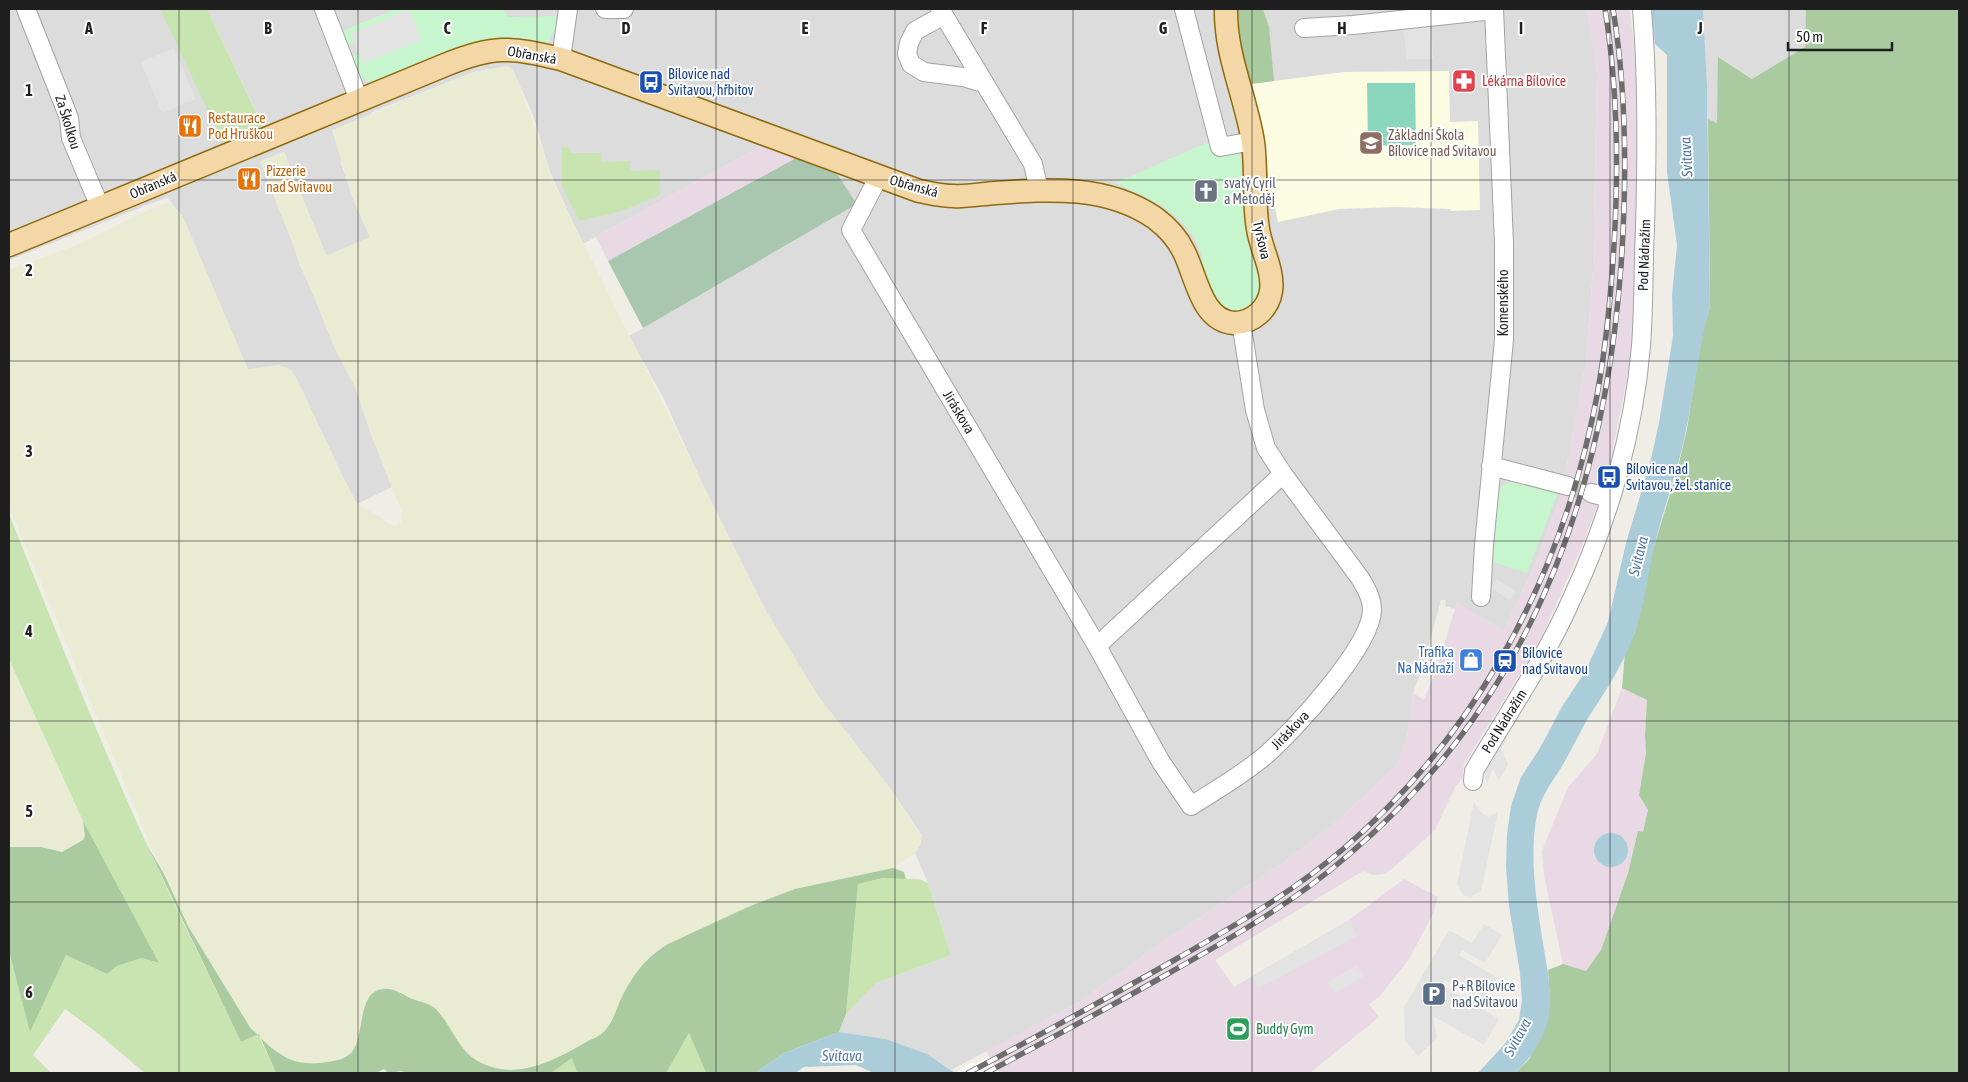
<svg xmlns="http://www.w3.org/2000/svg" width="1968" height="1082" font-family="'Asap Condensed',sans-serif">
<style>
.residential{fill:#dddcdc}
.industrial{fill:#e8d9e4}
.education{fill:#fbfce2}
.farmland{fill:#e9ecd3}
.grass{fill:#c8e5b1}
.forest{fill:#a9cb9f}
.cemetery{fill:#a9c6af}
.park{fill:#c7f5ce}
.pitch{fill:#8bd7be}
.parking{fill:#e3e3e3}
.water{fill:#abccd9}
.pier{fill:#fff}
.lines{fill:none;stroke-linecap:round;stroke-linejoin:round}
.minor-tunnel{stroke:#c5c4be;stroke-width:18;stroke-dasharray:18 9;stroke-linecap:butt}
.minor-casing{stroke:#a3a3a3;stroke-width:20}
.major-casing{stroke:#8e6a0d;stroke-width:25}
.minor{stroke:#fff;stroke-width:18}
.major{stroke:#f4d7a6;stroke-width:22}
.rail-casing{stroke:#6d6d6d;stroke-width:5.5}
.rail{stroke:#fff;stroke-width:4;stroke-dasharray:11;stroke-linecap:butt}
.grid{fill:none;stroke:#1f1f1f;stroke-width:1;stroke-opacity:0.55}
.labels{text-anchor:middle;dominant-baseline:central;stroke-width:4;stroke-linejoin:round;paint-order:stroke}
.street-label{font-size:14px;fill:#1f1f1f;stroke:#fff}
.transit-label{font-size:14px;fill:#164399;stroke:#fff;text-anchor:start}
.health-label{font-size:14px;fill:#be3a42;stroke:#fff;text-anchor:start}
.food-label{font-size:14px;fill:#c56008;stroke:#fff;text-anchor:start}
.education-label{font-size:14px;fill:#785e54;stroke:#fff;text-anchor:start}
.worship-label{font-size:14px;fill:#5b616d;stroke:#fff;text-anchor:start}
.shop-label{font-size:14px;fill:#366cbe;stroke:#fff;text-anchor:end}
.service-label{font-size:14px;fill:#4e5e75;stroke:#fff;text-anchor:start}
.leisure-label{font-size:14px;fill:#27864d;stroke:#fff;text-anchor:start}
.water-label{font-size:15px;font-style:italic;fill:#5379a7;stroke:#fff}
.grid-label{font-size:16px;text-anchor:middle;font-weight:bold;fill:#1f1f1f;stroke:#fff;stroke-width:4;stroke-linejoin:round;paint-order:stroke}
</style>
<rect width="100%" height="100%" fill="#efede6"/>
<path class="residential" d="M 9,9 L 160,9 L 164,17 L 263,126 L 207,9 L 1587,9 L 1597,74 L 1593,270 L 1586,361 L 1562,492 L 1535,565 L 1504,630 L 1457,603 L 1455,609 L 1445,606 L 1446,600 L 1441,600 L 1423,666 L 1413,693 L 1407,738 L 1398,764 L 1336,822 L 1284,862 L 1155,947 L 1081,1001 L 951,1070 L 927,1054 L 886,1039 L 839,1032 L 846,1014 L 876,983 L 951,955 L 928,883 L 915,853 L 920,845 L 922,835 L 887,784 L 818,696 L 766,611 L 708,496 L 663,397 L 629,336 L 857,204 L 837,174 L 761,146 L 583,244 L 550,172 L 533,115 L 512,68 L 487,69 L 474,72 L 372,112 L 341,163 L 353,199 L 370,237 L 326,256 L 284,152 L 261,161 L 286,224 L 300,265 L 356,389 L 371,434 L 392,487 L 357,504 L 345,481 L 293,373 L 290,369 L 278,365 L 248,370 L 182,215 L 174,207 L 168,197 L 9,260 Z
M 1703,9 L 1806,9 L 1805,47 L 1752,79 L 1719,57 L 1717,124 L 1708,119 Z"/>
<path class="industrial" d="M 1587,9 L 1629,9 L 1634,41 L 1640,149 L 1632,353 L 1607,478 L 1585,539 L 1539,643 L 1464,764 L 1462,779 L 1455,787 L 1435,830 L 1391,870 L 1383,874 L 1373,875 L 1363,871 L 1215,960 L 1234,987 L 1349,920 L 1404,879 L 1438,897 L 1433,914 L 1409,959 L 1379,997 L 1369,1004 L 1379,1017 L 1310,1073 L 999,1073 L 986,1051 L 1081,1001 L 1155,947 L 1284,862 L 1336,822 L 1397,764 L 1407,738 L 1413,693 L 1424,700 L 1437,668 L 1457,602 L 1504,630 L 1535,565 L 1562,492 L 1586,361 L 1593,270 L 1597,74 Z
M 761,146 L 796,158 L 608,261 L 596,237 Z
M 1622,688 L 1647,700 L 1645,735 L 1646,753 L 1639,794 L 1648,810 L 1643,833 L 1638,832 L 1628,873 L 1601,950 L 1586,971 L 1563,964 L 1544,875 L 1542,851 L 1568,787 L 1597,754 Z"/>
<path class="education" d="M 1449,71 L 1450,122 L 1478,121 L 1480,210 L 1451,211 L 1450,209 L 1396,207 L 1339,209 L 1278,222 L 1268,173 L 1257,105 L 1251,84 L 1344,72 Z"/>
<path class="farmland" d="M 507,66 L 512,68 L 532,119 L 552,180 L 766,611 L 818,696 L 887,784 L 922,837 L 916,852 L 893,868 L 795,889 L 750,906 L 668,944 L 657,951 L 607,1029 L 599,1036 L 567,1054 L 551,1061 L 533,1067 L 510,1069 L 493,1068 L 478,1062 L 464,1050 L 434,1007 L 397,991 L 381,989 L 374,992 L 366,1005 L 356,1047 L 351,1053 L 332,1061 L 309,1063 L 296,1061 L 289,1058 L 266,1044 L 258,1034 L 251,1029 L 188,926 L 144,830 L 9,506 L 9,270 L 82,243 L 143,212 L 169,202 L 182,215 L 248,369 L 278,365 L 290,369 L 297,379 L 345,481 L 357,504 L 382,518 L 387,523 L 395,526 L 401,522 L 402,512 L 371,434 L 356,389 L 334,347 L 260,162 L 283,152 L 327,256 L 370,237 L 353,199 L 332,130 L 474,72 Z
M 9,659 L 83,821 L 85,836 L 83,840 L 66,851 L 57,851 L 41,847 L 9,847 Z"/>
<path class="grass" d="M 160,9 L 207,9 L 263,127 L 223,143 Z
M 562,147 L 570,148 L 571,153 L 601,153 L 601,162 L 630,161 L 630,171 L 660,170 L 660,195 L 619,212 L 579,221 L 562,186 Z
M 9,514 C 54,626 98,738 148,847 C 178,913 210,977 241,1042 L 258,1034 L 276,1073 L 145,1073 L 91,1028 L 65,1009 L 33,1055 L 51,1073 L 9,1073 L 9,951 L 30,1031 L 66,955 L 107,974 L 117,966 L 142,958 L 158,963 L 83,821 L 9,659 Z
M 883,878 L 919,879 L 928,883 L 951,955 L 876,983 L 846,1014 L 858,884 Z
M 689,1033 L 706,1073 L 666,1073 L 666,1072 Z
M 572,1057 L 577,1073 L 551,1073 Z"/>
<path class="forest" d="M 1238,9 L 1263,9 L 1269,27 L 1274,81 L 1251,84 C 1243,59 1238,35 1238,9 Z
M 1806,9 L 1959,9 L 1959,1073 L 1516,1073 L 1530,1058 L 1550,1001 L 1548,970 L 1563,964 L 1586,971 L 1601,950 L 1628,873 L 1638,831 L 1643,832 L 1648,810 L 1639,795 L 1646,753 L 1645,735 L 1647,700 L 1622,688 L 1625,652 L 1635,632 L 1653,550 L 1677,471 L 1687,429 L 1701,340 L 1710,306 L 1708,119 L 1717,123 L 1718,57 L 1752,79 L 1805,47 Z
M 83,821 L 159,963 L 142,958 L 117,966 L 107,974 L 66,955 L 30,1032 L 9,951 L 9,847 L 41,847 L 62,852 L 83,840 L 85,836 Z
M 148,847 L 164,874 L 188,926 L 251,1029 C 258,1034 261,1039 267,1044 C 273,1050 282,1055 289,1059 C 301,1064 315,1064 327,1062 C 335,1061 345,1059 351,1053 C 366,1037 356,992 383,989 C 392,988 401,993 408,997 C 416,1001 430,1003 436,1009 C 456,1031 459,1058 492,1067 C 526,1077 560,1057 588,1041 C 595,1038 602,1035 607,1028 C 613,1021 616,1010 620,1001 C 632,976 644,959 668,944 L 750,906 L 795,889 L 893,868 L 904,872 L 906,879 L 883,878 L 858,884 L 846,1014 L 839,1032 L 784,1053 L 755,1073 L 706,1073 L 689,1033 L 666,1073 L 577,1073 L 572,1058 L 551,1073 L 410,1073 L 401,1071 L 388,1073 L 384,1069 L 376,1073 L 276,1073 L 259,1034 L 241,1042 Z"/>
<path class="cemetery" d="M 796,158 L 837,174 L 857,204 L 643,328 L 608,261 Z"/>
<path class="park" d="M 396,9 L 503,9 L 508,17 L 562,16 L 548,43 C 535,41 523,37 510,38 C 466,38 410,67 370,83 L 356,74 L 350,57 L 359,54 L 363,63 L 351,33 L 354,43 L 348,45 L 342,31 Z
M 1213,140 L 1240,149 C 1243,180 1243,212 1248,243 C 1251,260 1261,274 1264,291 L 1253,310 L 1225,313 C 1220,305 1211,297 1207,288 C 1202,277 1204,262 1200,250 C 1186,213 1149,198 1115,183 Z
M 1517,480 L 1558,492 L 1527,573 L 1493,562 L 1499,492 L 1503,485 Z"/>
<path class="pitch" d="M 1367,83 L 1415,83 L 1416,145 L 1368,146 Z"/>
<path class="parking" d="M 409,10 L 421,40 L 363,63 L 351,33 Z
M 1430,26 L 1434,59 L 1407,59 L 1403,30 Z
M 174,48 L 196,99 L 162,113 L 141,62 Z
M 1496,579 L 1516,591 L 1510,600 L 1491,588 Z
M 1504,727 L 1508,737 L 1501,749 L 1508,764 L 1499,781 L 1493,769 L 1487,783 L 1482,770 Z
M 1474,802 L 1482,813 L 1488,817 L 1498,812 L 1481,891 L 1470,897 L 1463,895 L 1457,884 Z
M 1349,920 L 1357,936 L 1258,989 L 1251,977 Z
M 1484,924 L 1502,935 L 1485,963 L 1462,950 L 1459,955 L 1498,978 L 1484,1002 L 1445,980 L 1442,985 L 1499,1019 L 1484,1045 L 1433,1016 L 1437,1038 L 1418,1056 L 1405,1041 L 1404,1007 L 1449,930 L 1472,943 Z
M 1356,966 L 1364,976 L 1335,993 L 1327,982 Z"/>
<path class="water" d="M 1651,9 L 1703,9 L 1707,86 L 1710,306 C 1699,347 1695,389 1686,430 C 1678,472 1662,511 1653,552 C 1647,578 1644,607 1635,632 C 1624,663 1606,691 1588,718 C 1580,732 1573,747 1565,761 C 1555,779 1541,794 1537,815 C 1529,854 1536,898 1542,937 C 1546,964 1556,1003 1545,1030 C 1539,1046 1528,1060 1516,1073 L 1478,1073 L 1505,1044 L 1519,1020 L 1522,1000 L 1520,973 L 1509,906 L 1506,867 L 1507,834 L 1511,806 L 1521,777 L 1540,748 L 1563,705 L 1585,672 L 1608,622 L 1626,543 L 1650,463 L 1659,423 L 1673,336 L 1672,295 L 1677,245 L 1667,172 L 1667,55 L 1655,44 Z
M1594 850a17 17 0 1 1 34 0a17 17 0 1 1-34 0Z
M 839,1032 L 886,1039 L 927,1054 L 955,1073 L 874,1073 L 856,1065 L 804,1067 L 795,1073 L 755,1073 L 784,1053 Z"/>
<path class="pier" d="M 989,1057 L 999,1072 L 955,1073 L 973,1062 L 976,1064 Z"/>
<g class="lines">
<path class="minor-tunnel" d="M 1568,486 L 1591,493"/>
<defs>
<path id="minor" d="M 26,9 L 69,118 L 71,138 L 100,207
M 324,9 L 359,100
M 605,9 L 624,9
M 940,9 L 1033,164 L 1039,190
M 1184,9 L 1220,147 L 1253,141
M 944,15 L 915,31 L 909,43 L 907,54 L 911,64 L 924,72 L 963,77 L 983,83
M 1304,28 L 1353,25 L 1494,10
M 561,59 L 568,9
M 879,176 L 851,230 L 1097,646 L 1161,762 L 1191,806 C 1216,790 1244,774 1267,754 C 1294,730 1371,647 1372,610 C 1372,598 1366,588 1360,578 L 1283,474 L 1266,448 L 1255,410 L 1241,322
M 1491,466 L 1568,486
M 1591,493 L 1609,498
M 1481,597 L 1484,545 L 1504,340 L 1504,243 L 1494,9
M 1097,646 L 1283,474
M 1473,781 L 1474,771 C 1508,713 1546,658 1573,596 C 1609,519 1634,431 1641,346 C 1644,307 1643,268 1645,229 C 1647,156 1648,82 1642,9"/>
<path id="major" d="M 9,245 L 445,65 C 494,45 510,47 561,59 L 919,191 C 930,193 942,196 953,196 C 966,197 981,194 995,193 C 1050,189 1107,185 1155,218 C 1167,227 1178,239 1184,252 C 1196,275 1201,321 1234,323 C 1253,323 1268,309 1271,291 C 1274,271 1261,249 1258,229 C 1253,200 1257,171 1253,142 C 1246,97 1225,55 1226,9"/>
</defs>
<use href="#minor" class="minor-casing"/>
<use href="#major" class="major-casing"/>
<use href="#minor" class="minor"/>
<use href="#major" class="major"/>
<defs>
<path id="rail" d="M 968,1073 C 1036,1037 1104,1000 1171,962 C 1231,928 1290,894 1342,850 C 1470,741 1553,592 1590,429 C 1602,378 1608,326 1612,274 C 1619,186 1619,96 1605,9
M 986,1073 C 1048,1040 1110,1007 1171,972 C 1231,938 1293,903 1346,857 C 1528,704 1604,498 1621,266 C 1627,180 1627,94 1613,9"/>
</defs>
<use href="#rail" class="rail-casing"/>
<use href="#rail" class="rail"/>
</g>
<path class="grid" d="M 179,9 L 179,1073M 358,9 L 358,1073M 537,9 L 537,1073M 716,9 L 716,1073M 895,9 L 895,1073M 1073,9 L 1073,1073M 1252,9 L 1252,1073M 1431,9 L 1431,1073M 1610,9 L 1610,1073M 1789,9 L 1789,1073M 9,180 L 1959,180M 9,361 L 1959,361M 9,541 L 1959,541M 9,721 L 1959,721M 9,902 L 1959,902"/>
<defs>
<symbol id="pharmacy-square" viewBox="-11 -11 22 22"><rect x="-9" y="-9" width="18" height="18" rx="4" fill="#e0444e" stroke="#fff"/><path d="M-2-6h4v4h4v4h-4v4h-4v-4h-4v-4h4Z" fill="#fff"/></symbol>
<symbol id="bus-square" viewBox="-11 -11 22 22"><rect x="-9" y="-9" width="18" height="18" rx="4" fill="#1a4fb4" stroke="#fff"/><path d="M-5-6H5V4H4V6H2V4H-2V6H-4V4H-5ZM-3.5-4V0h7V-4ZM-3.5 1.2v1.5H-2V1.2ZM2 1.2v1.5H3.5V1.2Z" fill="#fff"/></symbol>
<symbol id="restaurant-square" viewBox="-11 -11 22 22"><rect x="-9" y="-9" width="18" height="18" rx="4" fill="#e8710a" stroke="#fff"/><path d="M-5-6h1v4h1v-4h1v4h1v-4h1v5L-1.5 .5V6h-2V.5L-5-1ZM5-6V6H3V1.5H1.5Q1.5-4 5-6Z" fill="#fff"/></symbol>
<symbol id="school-square" viewBox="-11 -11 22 22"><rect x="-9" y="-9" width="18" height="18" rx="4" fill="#8d6e63" stroke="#fff"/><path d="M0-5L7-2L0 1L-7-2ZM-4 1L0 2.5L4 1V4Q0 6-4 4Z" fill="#fff"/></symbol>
<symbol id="church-square" viewBox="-11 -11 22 22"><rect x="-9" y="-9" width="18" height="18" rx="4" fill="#6b7280" stroke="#fff"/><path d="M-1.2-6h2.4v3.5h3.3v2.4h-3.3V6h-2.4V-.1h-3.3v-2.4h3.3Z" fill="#fff"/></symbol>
<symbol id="shop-square" viewBox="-11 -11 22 22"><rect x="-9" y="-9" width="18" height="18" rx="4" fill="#3f7fe0" stroke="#fff"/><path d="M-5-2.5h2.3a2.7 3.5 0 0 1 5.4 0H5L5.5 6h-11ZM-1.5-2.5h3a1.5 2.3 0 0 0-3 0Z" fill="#fff"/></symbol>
<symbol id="station-square" viewBox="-11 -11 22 22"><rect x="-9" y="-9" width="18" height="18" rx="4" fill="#1a4fb4" stroke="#fff"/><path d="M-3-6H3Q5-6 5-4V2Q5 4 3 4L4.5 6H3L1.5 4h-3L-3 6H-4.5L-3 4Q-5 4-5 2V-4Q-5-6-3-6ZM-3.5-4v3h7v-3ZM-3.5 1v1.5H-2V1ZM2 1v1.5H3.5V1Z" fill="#fff"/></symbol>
<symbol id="parking-square" viewBox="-11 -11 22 22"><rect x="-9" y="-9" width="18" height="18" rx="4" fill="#5c6f8a" stroke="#fff"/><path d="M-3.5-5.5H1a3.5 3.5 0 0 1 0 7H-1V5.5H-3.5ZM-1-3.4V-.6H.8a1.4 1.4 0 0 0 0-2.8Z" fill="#fff"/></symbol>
<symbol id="stadium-square" viewBox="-11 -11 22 22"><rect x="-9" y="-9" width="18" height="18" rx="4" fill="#2e9e5b" stroke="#fff"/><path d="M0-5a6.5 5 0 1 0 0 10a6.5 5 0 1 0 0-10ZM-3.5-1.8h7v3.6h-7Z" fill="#fff"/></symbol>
</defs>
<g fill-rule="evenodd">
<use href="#pharmacy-square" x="1450" y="67" width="28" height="28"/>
<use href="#bus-square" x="637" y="68" width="28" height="28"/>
<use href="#restaurant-square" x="176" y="112" width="28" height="28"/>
<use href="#school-square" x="1357" y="129" width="28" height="28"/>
<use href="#restaurant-square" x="235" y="165" width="28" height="28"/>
<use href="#church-square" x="1192" y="177" width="28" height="28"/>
<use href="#bus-square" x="1595" y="463" width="28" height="28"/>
<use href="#shop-square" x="1457" y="646" width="28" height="28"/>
<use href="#station-square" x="1491" y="647" width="28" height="28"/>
<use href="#parking-square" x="1420" y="980" width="28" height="28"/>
<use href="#stadium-square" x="1224" y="1015" width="28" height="28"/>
</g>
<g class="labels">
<g class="street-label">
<text transform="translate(532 55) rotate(10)">Obřanská</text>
<text transform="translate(68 122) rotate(73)">Za Školkou</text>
<text transform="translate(153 185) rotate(-23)">Obřanská</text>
<text transform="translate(914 186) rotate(16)">Obřanská</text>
<text transform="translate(1262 240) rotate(77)">Tyršova</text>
<text transform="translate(1644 255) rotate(-88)">Pod Nádražím</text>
<text transform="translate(1503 303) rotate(-90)">Komenského</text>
<text transform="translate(959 412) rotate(59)">Jiráskova</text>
<text transform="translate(1504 721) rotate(-58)">Pod Nádražím</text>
<text transform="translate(1290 730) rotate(-46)">Jiráskova</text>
</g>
<g class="transit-label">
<text x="668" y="74">Bílovice nad<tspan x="668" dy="16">Svitavou, hřbitov</tspan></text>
<text x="1626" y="469">Bílovice nad<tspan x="1626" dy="16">Svitavou, žel. stanice</tspan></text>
<text x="1522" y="653">Bílovice<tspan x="1522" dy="16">nad Svitavou</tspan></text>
</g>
<g class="health-label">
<text x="1482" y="81">Lékárna Bílovice</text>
</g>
<g class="food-label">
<text x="208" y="118">Restaurace<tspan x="208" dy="16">Pod Hruškou</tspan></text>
<text x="266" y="171">Pizzerie<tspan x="266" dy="16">nad Svitavou</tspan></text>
</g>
<g class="education-label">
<text x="1388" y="135">Základní Škola<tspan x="1388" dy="16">Bílovice nad Svitavou</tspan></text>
</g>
<g class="worship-label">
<text x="1224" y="183">svatý Cyril<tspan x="1224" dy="16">a Metoděj</tspan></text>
</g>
<g class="shop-label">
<text x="1454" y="652">Trafika<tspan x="1454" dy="16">Na Nádraží</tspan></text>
</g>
<g class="service-label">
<text x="1452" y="986">P+R Bílovice<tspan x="1452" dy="16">nad Svitavou</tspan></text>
</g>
<g class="leisure-label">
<text x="1256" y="1029">Buddy Gym</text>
</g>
<g class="water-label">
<text transform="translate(1686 157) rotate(-93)">Svitava</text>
<text transform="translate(1638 556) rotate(-76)">Svitava</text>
<text transform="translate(1517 1037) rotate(-61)">Svitava</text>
<text x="842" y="1055">Svitava</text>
</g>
</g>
<g class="grid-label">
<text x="89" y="34">A</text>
<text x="268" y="34">B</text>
<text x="447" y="34">C</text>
<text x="626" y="34">D</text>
<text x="805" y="34">E</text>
<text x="984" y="34">F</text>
<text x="1163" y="34">G</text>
<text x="1342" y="34">H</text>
<text x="1521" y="34">I</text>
<text x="1700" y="34">J</text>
<text x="29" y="96">1</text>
<text x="29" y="276">2</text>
<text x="29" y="457">3</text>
<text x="29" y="637">4</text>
<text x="29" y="817">5</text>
<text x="29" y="998">6</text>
</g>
<rect width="1968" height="1082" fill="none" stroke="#1f1f1f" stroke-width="20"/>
<path d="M1788 42v8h104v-8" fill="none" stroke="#1f1f1f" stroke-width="2.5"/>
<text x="1796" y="42" font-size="15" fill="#1f1f1f" stroke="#ffffff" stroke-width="4" paint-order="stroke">50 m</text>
</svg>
